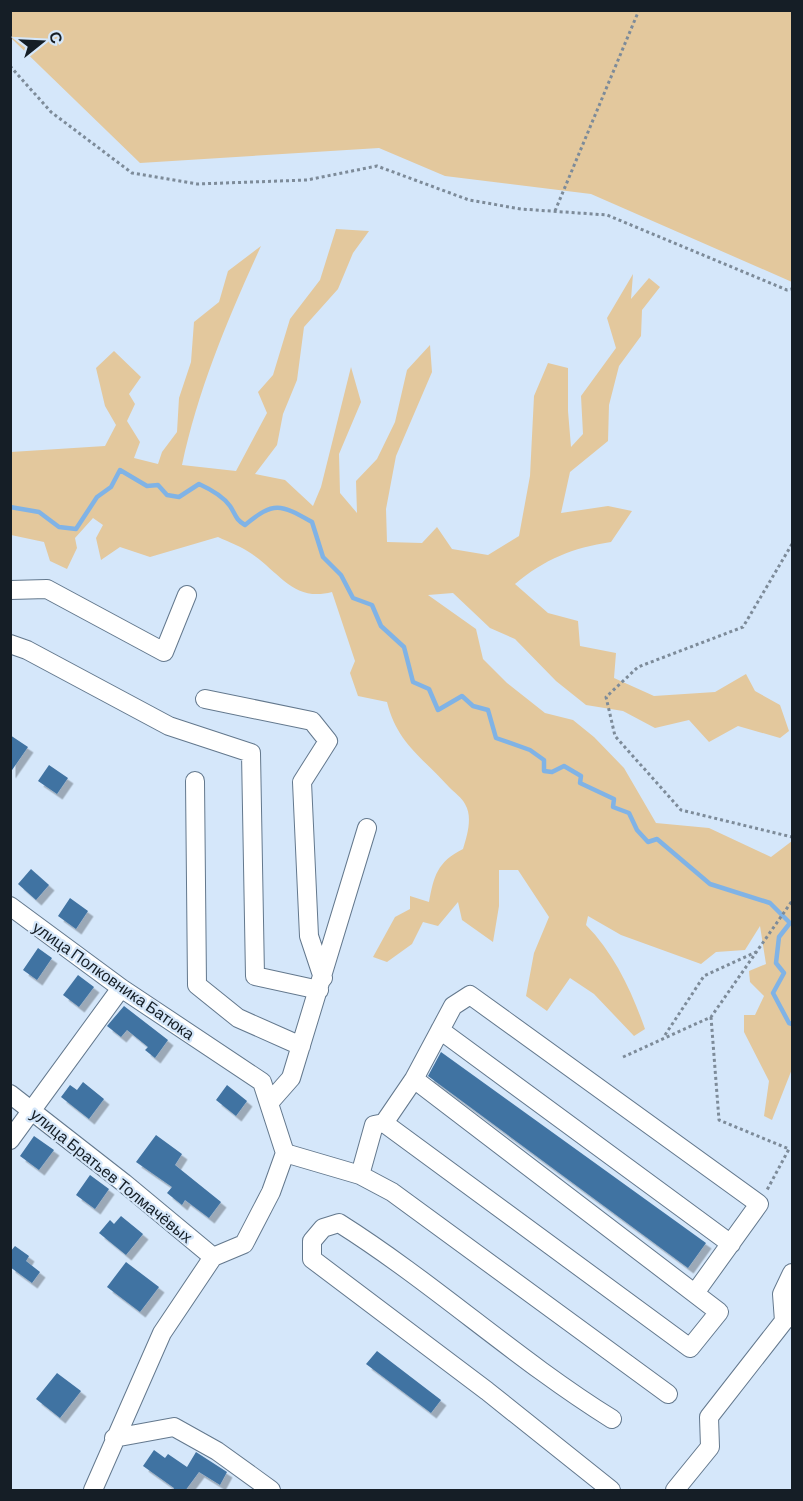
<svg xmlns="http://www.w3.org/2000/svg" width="803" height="1501" font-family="Barlow,sans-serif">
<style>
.green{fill:#e3c89d}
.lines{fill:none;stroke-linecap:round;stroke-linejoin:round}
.stream{stroke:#80b3e6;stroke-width:4.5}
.building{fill:#4173a2;filter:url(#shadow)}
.minor-casing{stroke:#63788d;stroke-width:20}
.path{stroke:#7d8b99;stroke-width:3;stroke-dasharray:3 3;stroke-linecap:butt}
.minor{stroke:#fff;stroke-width:18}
.labels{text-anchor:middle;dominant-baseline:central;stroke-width:4.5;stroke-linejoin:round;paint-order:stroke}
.street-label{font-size:16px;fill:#151e26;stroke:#d5e7fa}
</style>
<defs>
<filter id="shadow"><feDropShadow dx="5.5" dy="5.5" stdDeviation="0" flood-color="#0004"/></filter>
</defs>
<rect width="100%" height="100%" fill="#d5e7fa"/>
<path class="green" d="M 10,11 L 792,11 L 792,282 L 591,194 L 445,176 L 379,148 L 140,163 L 11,38 Z
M 336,229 L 369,231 L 353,253 L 338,289 L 304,327 L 297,380 L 283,414 L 277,445 L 255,474 L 285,480 L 313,506 L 321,487 L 351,367 L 361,402 L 339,454 L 340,493 L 357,513 L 356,481 L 377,459 L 395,422 L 407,370 L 430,345 L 432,372 L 396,456 L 386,509 L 387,542 L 422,543 L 437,527 L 452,549 L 488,555 L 519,536 L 530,476 L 534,396 L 548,363 L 568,368 L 568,411 L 571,447 L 583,434 L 581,396 L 616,348 L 607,318 L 633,274 L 631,299 L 649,278 L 660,287 L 642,310 L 641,336 L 619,366 L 609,405 L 608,441 L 570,472 L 561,513 L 608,506 L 632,511 L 611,542 C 572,548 545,559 515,584 L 548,613 L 578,621 L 580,646 L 616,653 L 614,678 L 654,696 L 715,692 L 746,674 L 755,691 L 780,705 L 789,731 L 780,738 L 738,726 L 709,742 L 689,720 L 655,728 L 623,711 L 586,705 L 556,681 L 515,639 L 490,628 L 453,593 L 428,595 L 476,629 L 483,659 L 507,683 L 545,713 L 573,720 L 594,737 L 624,768 L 656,823 L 709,828 L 771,857 L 792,841 L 792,1069 L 772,1120 L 764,1116 L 769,1081 L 744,1032 L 744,1015 L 755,1015 L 764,996 L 750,982 L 749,971 L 766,964 L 760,926 L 745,950 L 716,952 L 701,964 L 621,935 L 588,916 L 586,925 C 614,953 632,992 645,1029 L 634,1036 L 594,994 L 570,978 L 547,1011 L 526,996 L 534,953 L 549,917 L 518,870 L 499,870 L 499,906 L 493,942 L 462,920 L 458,902 L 438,926 L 423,922 L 412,944 L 387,962 L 373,957 L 395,917 L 410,909 L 410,896 L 429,902 C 434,876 437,862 463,849 C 467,836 473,817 465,804 C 462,798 454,792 449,787 C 422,757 397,743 387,702 L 358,696 L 350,673 L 355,661 L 332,592 C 294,602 280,573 252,554 C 242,547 229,542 218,537 L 150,557 L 120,547 L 101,560 L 96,538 L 103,525 L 93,518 L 75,538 L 77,548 L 67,569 L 50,561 L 44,542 L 11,535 L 11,452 L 105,446 L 116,425 L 105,406 L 96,368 L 114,351 L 141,377 L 129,394 L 135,404 L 127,421 L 140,442 L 134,458 L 158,464 L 162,452 L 177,432 L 179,398 L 191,362 L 194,322 L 219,302 L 228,271 L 261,246 C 229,316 198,389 182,465 L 236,471 L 267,413 L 258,392 L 273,375 L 290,319 L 320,280 Z"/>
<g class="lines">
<path class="stream" d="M 10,507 L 39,512 L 59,527 L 76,529 L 97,497 L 111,487 L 120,470 L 147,486 L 158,485 L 167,495 L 179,497 L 199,484 C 210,489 223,496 230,506 C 236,515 235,519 245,525 C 274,501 280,504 312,522 L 323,557 L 341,575 L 353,598 L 372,605 L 381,626 L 404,647 L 413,682 L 429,689 L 438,710 L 462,696 L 473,706 L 488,710 L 496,738 L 530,750 L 544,760 L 544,771 L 552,772 L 564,766 L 581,776 L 580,783 L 614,799 L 613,807 L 629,813 L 637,830 L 648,842 L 657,839 L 710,884 L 770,903 L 790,923 L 779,937 L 776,963 L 784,973 L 773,993 L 789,1023 L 792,1024"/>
</g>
<path class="building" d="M 10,735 L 28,747 L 10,773 Z
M 49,765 L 68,778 L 57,794 L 38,781 Z
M 31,869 L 49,885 L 36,900 L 18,884 Z
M 70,898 L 88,911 L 76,929 L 58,916 Z
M 38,948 L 52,958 L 37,980 L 23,970 Z
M 78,975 L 94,987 L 79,1007 L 63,995 Z
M 124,1006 L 168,1040 L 155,1058 L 145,1050 L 148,1047 L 127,1030 L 121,1037 L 107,1026 Z
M 441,1052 L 706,1243 L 688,1268 L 428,1076 Z
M 83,1082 L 104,1099 L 89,1119 L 61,1097 L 70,1085 L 77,1090 Z
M 227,1085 L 247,1101 L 236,1116 L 216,1100 Z
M 156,1135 L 182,1154 L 175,1165 L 221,1202 L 209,1218 L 185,1200 L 182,1205 L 167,1193 L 172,1187 L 136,1162 Z
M 34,1136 L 54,1150 L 39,1170 L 20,1156 Z
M 90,1175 L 109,1189 L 95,1209 L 76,1195 Z
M 121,1216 L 143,1234 L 126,1255 L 99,1233 L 110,1220 L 114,1224 Z
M 15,1246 L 29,1256 L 26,1261 L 40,1272 L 32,1283 L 10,1267 L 10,1252 Z
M 126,1262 L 159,1287 L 140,1312 L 107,1287 Z
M 377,1351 L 441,1400 L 431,1413 L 366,1364 Z
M 57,1373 L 81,1391 L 60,1418 L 36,1399 Z
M 154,1450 L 165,1458 L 168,1454 L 187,1467 L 196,1452 L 227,1472 L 220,1485 L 199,1472 L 185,1491 L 173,1491 L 174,1488 L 143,1466 Z"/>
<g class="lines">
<defs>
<path id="minor" d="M 10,590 L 47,589 L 164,652 L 187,595
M 10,644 L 27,650 L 169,726 L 251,753 L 255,976 L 319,990
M 205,699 L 312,721 L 328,741 L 302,782 L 309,936 L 323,978
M 195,781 L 197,985 L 238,1018 L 301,1046
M 10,906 L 121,988 L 262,1082 L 285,1153 L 271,1192 L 244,1244 L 213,1257 L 162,1333 L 93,1490
M 440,1030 L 731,1244
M 414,1079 L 453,1006 L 470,995 L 759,1204 L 695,1293
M 10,1094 L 124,1183 L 213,1257
M 269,1103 L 291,1078 L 367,828
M 10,1140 L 121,988
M 285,1153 L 360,1175 L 392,1192 L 668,1394
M 360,1175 L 374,1125 L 384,1123 L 690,1348 L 719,1312 L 414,1079 L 384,1123
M 784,1321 L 782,1294 L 792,1273
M 114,1438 L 174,1427 L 217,1451 L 271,1490
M 611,1490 L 487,1391 L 312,1259 L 312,1241 L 323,1228 L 339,1223 C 434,1283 517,1360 612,1419
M 675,1490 L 710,1447 L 709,1417 L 784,1321 L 792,1314"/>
</defs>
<use href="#minor" class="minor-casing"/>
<path class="path" d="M 10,66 L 51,112 L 132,173 L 197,184 L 307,180 L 377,166 L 469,200 L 521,209 L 607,215 L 787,290 L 792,289
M 555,211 L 639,10
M 792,544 L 743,627 L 638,667 L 606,697 L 615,736 L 681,810 L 792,837
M 711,1017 L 719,1120 L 789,1149 L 767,1190
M 665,1035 L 704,976 L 756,952
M 623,1057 L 711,1017 L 792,901"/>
<use href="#minor" class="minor"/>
</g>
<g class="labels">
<g class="street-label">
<text transform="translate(114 980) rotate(35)">улица Полковника Батюка</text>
<text transform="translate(112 1175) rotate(39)">улица Братьев Толмачёвых</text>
</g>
</g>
<rect width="803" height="1501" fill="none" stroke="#151e26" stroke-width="24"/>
<g transform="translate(42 42) rotate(72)" stroke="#d5e7fa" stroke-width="4.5" paint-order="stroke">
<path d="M0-4.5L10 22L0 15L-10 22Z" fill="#151e26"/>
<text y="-9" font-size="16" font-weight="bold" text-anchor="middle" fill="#151e26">С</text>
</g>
</svg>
